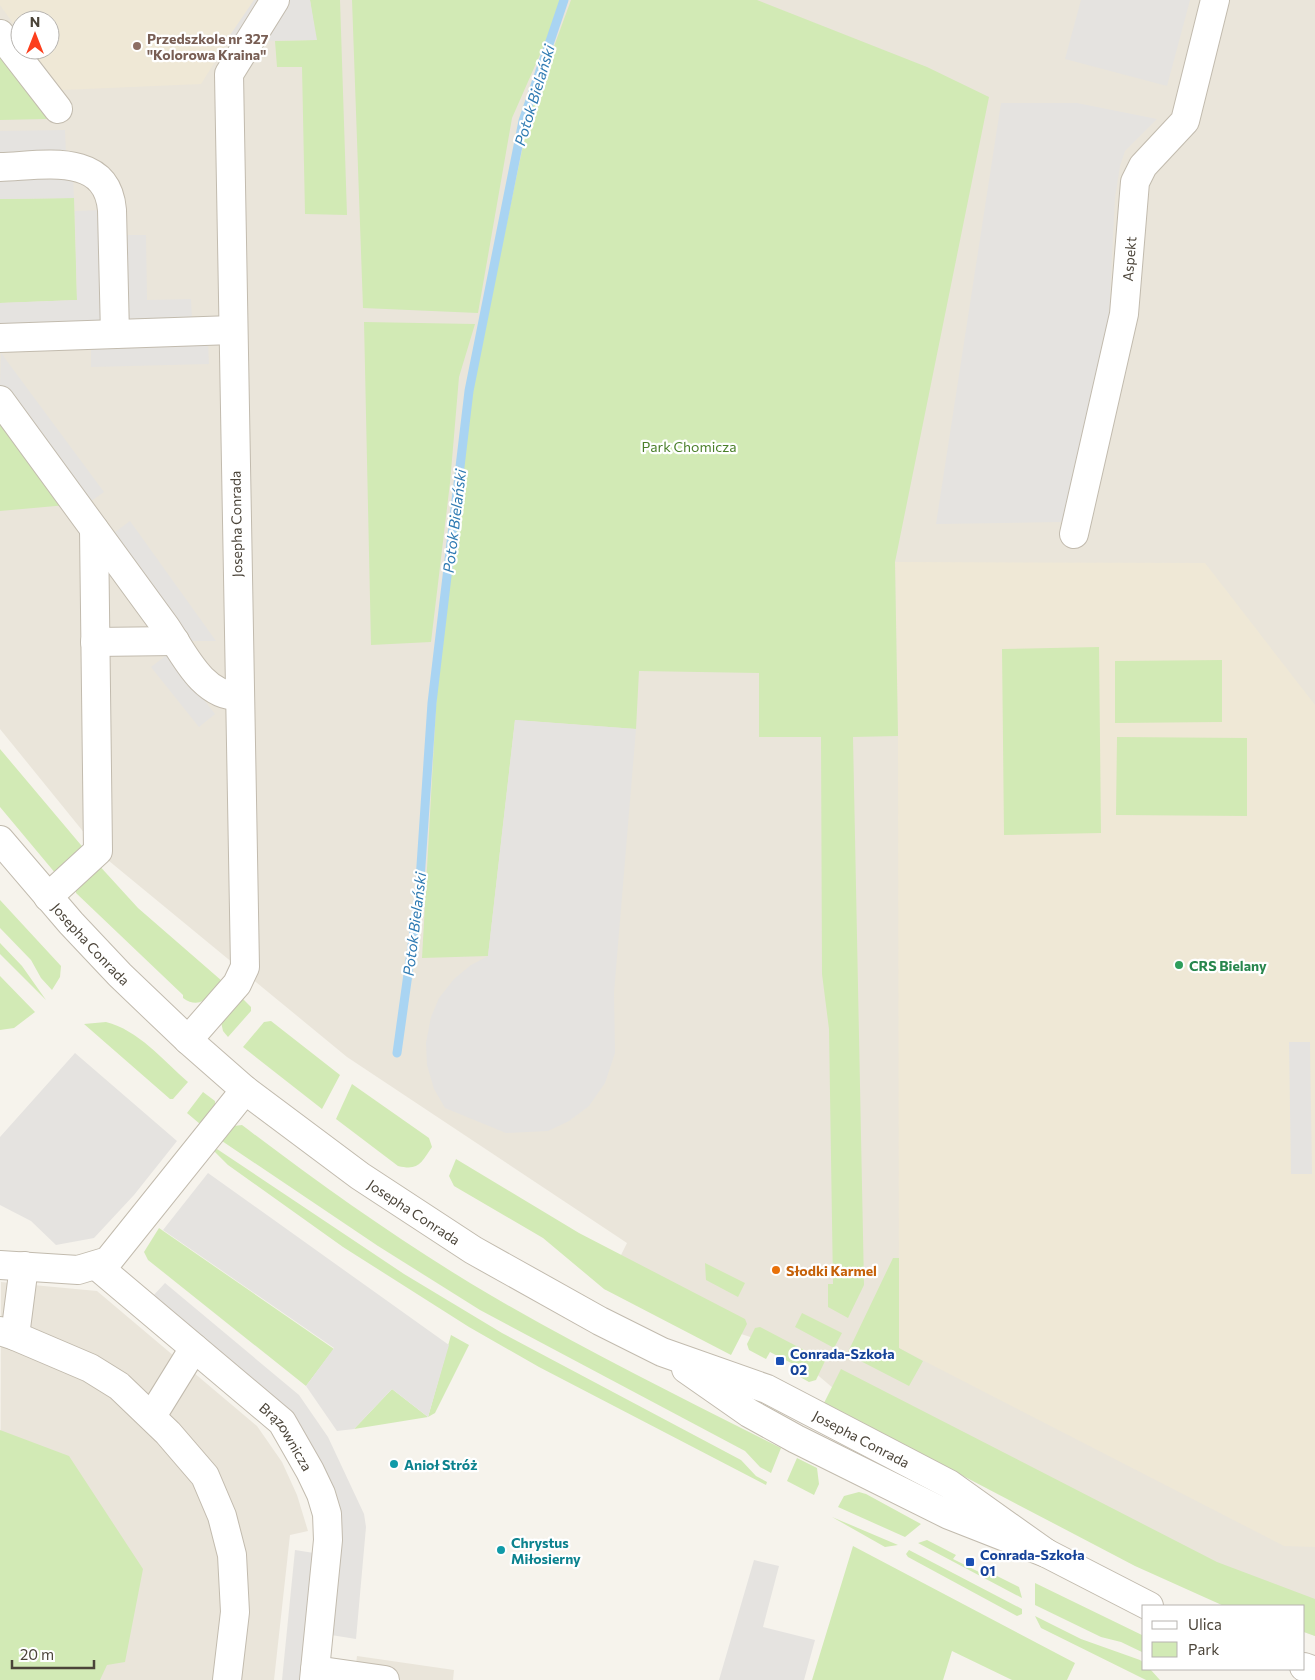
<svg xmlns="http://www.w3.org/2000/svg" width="1315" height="1680" font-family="Commissioner,sans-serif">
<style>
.residential{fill:#eae5da;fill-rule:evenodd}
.education{fill:#efe8d6}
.green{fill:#d2eab5}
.parking{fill:#e5e3e0}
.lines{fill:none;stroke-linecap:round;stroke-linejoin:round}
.stream{stroke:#a9d4f2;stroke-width:9}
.minor-casing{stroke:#c2bbae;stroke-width:30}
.minor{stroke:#fff;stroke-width:28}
.education-dot{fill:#8d6e63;stroke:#fff;stroke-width:2}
.leisure-dot{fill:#2e9e5b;stroke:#fff;stroke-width:2}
.food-dot{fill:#e8710a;stroke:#fff;stroke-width:2}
.transit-dot{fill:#1a4fb4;stroke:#fff;stroke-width:2}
.culture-dot{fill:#0f9aa8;stroke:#fff;stroke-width:2}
.labels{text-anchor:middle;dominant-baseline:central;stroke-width:4.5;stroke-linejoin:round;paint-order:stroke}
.education-label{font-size:14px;font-weight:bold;fill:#785e54;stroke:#fff;text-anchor:start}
.street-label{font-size:14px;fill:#4b4439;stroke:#fff}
.park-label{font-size:14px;fill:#4a7f2a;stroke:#fff}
.leisure-label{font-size:14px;font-weight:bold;fill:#27864d;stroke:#fff;text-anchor:start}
.food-label{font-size:14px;font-weight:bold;fill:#c56008;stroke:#fff;text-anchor:start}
.transit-label{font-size:14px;font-weight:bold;fill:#164399;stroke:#fff;text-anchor:start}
.culture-label{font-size:14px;font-weight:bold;fill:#0d838f;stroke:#fff;text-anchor:start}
.water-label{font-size:15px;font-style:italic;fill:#2e7ab2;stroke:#fff}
</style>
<rect width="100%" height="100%" fill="#f6f3ec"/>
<path class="residential" d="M 0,0 L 1315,0 L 1315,1636 L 1304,1632 L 1304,1606 L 1224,1606 L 840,1394 L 787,1349 L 604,1289 L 627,1243 L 347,1057 L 103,856 L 0,729 ZM 20,20 L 50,20 L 50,50 L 20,50 Z
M 1,1282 L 97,1291 L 257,1426 L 282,1462 L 297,1495 L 308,1531 L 290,1535 L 274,1680 L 0,1680 Z
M 357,1656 L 454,1670 L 453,1680 L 354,1680 Z"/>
<path class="education" d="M 0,0 L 254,0 L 201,84 L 62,90 L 32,50 L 50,50 L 50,20 L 20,20 L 20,33 L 0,5 Z
M 895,562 L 1205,563 L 1315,705 L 1315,1547 L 1284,1546 L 899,1348 L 898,736 Z"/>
<path class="green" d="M 310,0 L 340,0 L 347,215 L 305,214 L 302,67 L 277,67 L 275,41 L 316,40 Z
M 352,0 L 564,0 L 512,118 L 478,313 L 363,308 Z
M 571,0 L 757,0 L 927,67 L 989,97 L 895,562 L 898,736 L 853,737 L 864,1285 L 848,1318 L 828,1307 L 828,1284 L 833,1284 L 829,1029 L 822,974 L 821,737 L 759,737 L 759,673 L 639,671 L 636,729 L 515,720 L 488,956 L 422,958 L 439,653 L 466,418 L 530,112 Z
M 0,43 L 52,113 L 46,119 L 0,120 Z
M 74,198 L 77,300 L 0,303 L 0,199 Z
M 364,322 L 475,324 L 459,377 L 450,483 L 431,642 L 371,645 Z
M 0,417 L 67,505 L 0,511 Z
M 1099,647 L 1101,833 L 1004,835 L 1002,649 Z
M 1222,660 L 1222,722 L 1115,723 L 1115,661 Z
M 1117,737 L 1247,738 L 1247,816 L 1116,815 Z
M 0,749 L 86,851 L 56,874 L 0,807 Z
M 96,862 L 138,908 L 222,981 C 211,995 201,1011 183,998 L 183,995 L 76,893 L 76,880 Z
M 0,900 L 61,966 L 60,977 L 52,990 L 41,978 L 31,960 L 0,928 Z
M 0,943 L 22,966 L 46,1000 L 0,954 Z
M 0,976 L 35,1012 L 14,1028 L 0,1030 Z
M 242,998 L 251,1007 L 251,1011 L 228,1037 L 223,1031 L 221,1022 Z
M 271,1021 L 340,1075 L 322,1109 L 243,1047 L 264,1022 Z
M 106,1022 C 138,1030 163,1060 188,1082 L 173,1099 L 170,1099 L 84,1024 Z
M 352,1084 L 429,1138 L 432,1147 C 421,1163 419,1171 398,1166 L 336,1119 Z
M 203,1092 L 215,1101 L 215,1107 L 200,1124 L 187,1113 Z
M 242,1125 C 322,1186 405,1245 492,1296 C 586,1351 684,1399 781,1448 L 771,1473 L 760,1467 L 745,1451 L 480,1310 L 378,1246 L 222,1141 L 234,1126 Z
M 217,1149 L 404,1274 L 502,1333 L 741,1460 L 756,1476 L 767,1482 L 766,1485 L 539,1367 L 469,1327 L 343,1247 L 228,1165 L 214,1151 Z
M 456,1159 L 579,1233 L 745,1319 L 747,1324 L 731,1355 L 604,1289 L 543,1238 L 454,1186 L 449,1176 Z
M 159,1228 L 334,1349 L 306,1386 L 148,1260 L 144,1252 Z
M 893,1258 L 899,1258 L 899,1348 L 923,1361 L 909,1386 L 847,1354 Z
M 705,1263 L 745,1283 L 738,1297 L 706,1280 Z
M 802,1313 L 842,1333 L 834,1348 L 795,1327 Z
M 760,1327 L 825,1361 L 816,1380 L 809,1382 L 791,1372 L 795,1365 L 770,1352 L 766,1359 L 749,1350 L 747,1344 L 755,1328 Z
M 451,1335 L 469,1345 L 435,1413 L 428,1417 L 354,1429 L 392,1389 L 428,1417 Z
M 841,1369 L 1217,1562 L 1315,1599 L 1315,1636 L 1304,1632 L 1304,1606 L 1224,1606 L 1135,1566 L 824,1403 Z
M 0,1430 L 69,1456 L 143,1569 L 125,1662 L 107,1665 L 100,1680 L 0,1680 Z
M 797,1458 L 817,1468 L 819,1484 L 814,1495 L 787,1481 Z
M 859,1492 L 866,1494 L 921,1524 L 905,1537 L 838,1507 L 844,1496 Z
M 832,1517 L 898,1545 L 885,1547 Z
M 927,1540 L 956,1555 L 953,1559 L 979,1572 L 981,1568 L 1019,1587 L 1022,1598 L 918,1543 Z
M 853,1546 L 1075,1663 L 1067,1680 L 1012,1680 L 952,1651 L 943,1680 L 812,1680 Z
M 909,1550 L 1022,1609 L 1022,1614 L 1017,1616 L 908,1557 L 906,1554 Z
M 1035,1583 L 1144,1636 L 1144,1653 L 1121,1642 L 1101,1637 L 1035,1605 Z
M 1035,1616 L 1081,1639 L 1140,1660 L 1144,1663 L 1144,1669 L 1150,1669 L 1160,1680 L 1146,1680 L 1041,1628 Z"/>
<path class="parking" d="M 254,0 L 310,0 L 317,40 L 226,41 Z
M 1081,0 L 1190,0 L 1167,86 L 1065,59 Z
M 1001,103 L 1077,103 L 1157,119 L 1125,151 L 1120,166 L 1115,198 L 1108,335 L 1063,522 L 936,524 Z
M 65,130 L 66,156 L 0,157 L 0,131 Z
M 73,177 L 74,198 L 0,199 L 0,179 Z
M 103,210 L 107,327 L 0,330 L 0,303 L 77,300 L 75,211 Z
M 122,235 L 146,235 L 147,300 L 191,299 L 192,322 L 124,324 Z
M 208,342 L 209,364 L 91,367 L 91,344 Z
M 1,353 L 104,492 L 87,504 L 0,387 Z
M 130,521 L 216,641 L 186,641 L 110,536 Z
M 168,654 L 215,714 L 199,727 L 151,667 Z
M 515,720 L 636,729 L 614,993 L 615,1053 L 605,1083 L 589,1106 L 569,1121 L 548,1131 L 506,1133 L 445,1108 L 434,1089 L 427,1065 L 426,1043 L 431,1017 L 439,998 L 454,979 L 471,965 L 488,956 Z
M 1289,1042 L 1310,1042 L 1312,1174 L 1291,1174 Z
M 75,1053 L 177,1141 L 134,1195 L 94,1238 L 56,1245 L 31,1221 L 0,1205 L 0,1137 Z
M 208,1173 L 449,1345 L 428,1417 L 392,1389 L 354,1429 L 337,1431 L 306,1386 L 334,1348 L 163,1230 Z
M 165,1283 L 299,1395 L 328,1437 L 364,1514 L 366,1527 L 356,1639 L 331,1635 L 341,1548 L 339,1529 L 329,1488 L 152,1297 Z
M 295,1550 L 314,1553 L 300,1680 L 282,1680 Z
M 754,1560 L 779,1566 L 763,1627 L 815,1640 L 804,1680 L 719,1680 Z"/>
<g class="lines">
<path class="stream" d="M 397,1053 L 419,895 L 432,703 L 469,391 L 523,121 L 564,0"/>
<defs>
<g id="minor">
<path d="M 0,34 L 58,109"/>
<path d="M 0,167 C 42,166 107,151 112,210 L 115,334"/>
<path d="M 0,338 L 233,330"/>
<path d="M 0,400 L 165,626 C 183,652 202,697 239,696"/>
<path id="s1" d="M 1074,534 L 1124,314 L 1135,182 L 1143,166 L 1185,121 L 1215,0"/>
<path d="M 95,642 L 175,641"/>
<path id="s2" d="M 0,840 L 71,923 L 120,975 L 188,1040 L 245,1090 L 360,1176 L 473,1250 L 600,1321 L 662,1352 L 767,1389 L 949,1484 L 1046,1553"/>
<path d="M 48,897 L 98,851 L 94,529"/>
<path d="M 188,1040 L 237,984 L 245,967 L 229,74 L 275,0"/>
<path d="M 0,1265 L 78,1270 L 108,1261 L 245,1090"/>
<path id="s3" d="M 97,1266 L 282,1422 L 310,1471 L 321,1494 L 327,1514 L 328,1540 L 314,1680"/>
<path d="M 0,1331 L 15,1336 L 24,1266"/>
<path d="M 15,1336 L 90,1368 L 119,1386 L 168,1433 L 205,1476 L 222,1516 L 232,1555 L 235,1612 L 227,1680"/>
<path d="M 686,1369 L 749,1413 L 796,1439 L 949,1515 L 1046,1553 L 1149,1606"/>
<path d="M 152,1416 L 194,1348"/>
<path d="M 1304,1667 L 1315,1671"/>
<path d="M 315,1670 L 385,1680"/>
</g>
</defs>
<use href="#minor" class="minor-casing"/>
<use href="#minor" class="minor"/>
</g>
<circle class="education-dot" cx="137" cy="46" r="5"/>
<circle class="leisure-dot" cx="1179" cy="965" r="5"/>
<circle class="food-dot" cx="776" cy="1270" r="5"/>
<g class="transit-dot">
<rect x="775" y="1356" width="10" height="10" rx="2.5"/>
<rect x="965" y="1557" width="10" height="10" rx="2.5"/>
</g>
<g class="culture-dot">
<circle cx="394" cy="1464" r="5"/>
<circle cx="501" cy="1550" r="5"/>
</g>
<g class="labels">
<g class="education-label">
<text x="147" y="38">Przedszkole nr 327<tspan x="147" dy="16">"Kolorowa Kraina"</tspan></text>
</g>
<g class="street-label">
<text stroke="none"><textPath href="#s1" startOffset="281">Aspekt</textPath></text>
<text transform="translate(236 524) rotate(-91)">Josepha Conrada</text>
<text stroke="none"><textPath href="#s2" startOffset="138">Josepha Conrada</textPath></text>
<text stroke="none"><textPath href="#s2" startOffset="559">Josepha Conrada</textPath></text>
<text stroke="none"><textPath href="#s3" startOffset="256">Brązownicza</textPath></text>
<text stroke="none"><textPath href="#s2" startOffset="1062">Josepha Conrada</textPath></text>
</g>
<g class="park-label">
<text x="689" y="446">Park Chomicza</text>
</g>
<g class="leisure-label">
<text x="1189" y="965">CRS Bielany</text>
</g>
<g class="food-label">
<text x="786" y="1270">Słodki Karmel</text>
</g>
<g class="transit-label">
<text x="790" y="1353">Conrada-Szkoła<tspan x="790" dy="16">02</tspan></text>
<text x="980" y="1554">Conrada-Szkoła<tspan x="980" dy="16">01</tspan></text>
</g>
<g class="culture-label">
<text x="404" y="1464">Anioł Stróż</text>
<text x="511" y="1542">Chrystus<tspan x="511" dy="16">Miłosierny</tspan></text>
</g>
<g class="water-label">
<text transform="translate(534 95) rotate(-73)">Potok Bielański</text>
<text transform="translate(454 521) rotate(-83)">Potok Bielański</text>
<text transform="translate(414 924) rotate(-83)">Potok Bielański</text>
</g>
</g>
<rect x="1142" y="1605" width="162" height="65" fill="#ffffff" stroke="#b7b4b0"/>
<rect x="1152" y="1621" width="25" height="8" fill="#ffffff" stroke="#b7b4b0"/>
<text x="1188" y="1630" font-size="15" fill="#4b4439">Ulica</text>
<rect x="1152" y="1642" width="25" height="15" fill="#d2eab5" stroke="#b7b4b0"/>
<text x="1188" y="1655" font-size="15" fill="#4b4439">Park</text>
<g transform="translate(35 35)"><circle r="24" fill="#ffffff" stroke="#b7b4b0"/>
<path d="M0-4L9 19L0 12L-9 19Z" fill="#fc3f1d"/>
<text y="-8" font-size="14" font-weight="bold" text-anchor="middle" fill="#4b4439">N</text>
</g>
<path d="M12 1660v8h82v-8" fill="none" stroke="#4b4439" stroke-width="2.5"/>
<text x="20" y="1660" font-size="15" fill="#4b4439" stroke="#ffffff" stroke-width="4" paint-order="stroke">20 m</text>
</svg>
